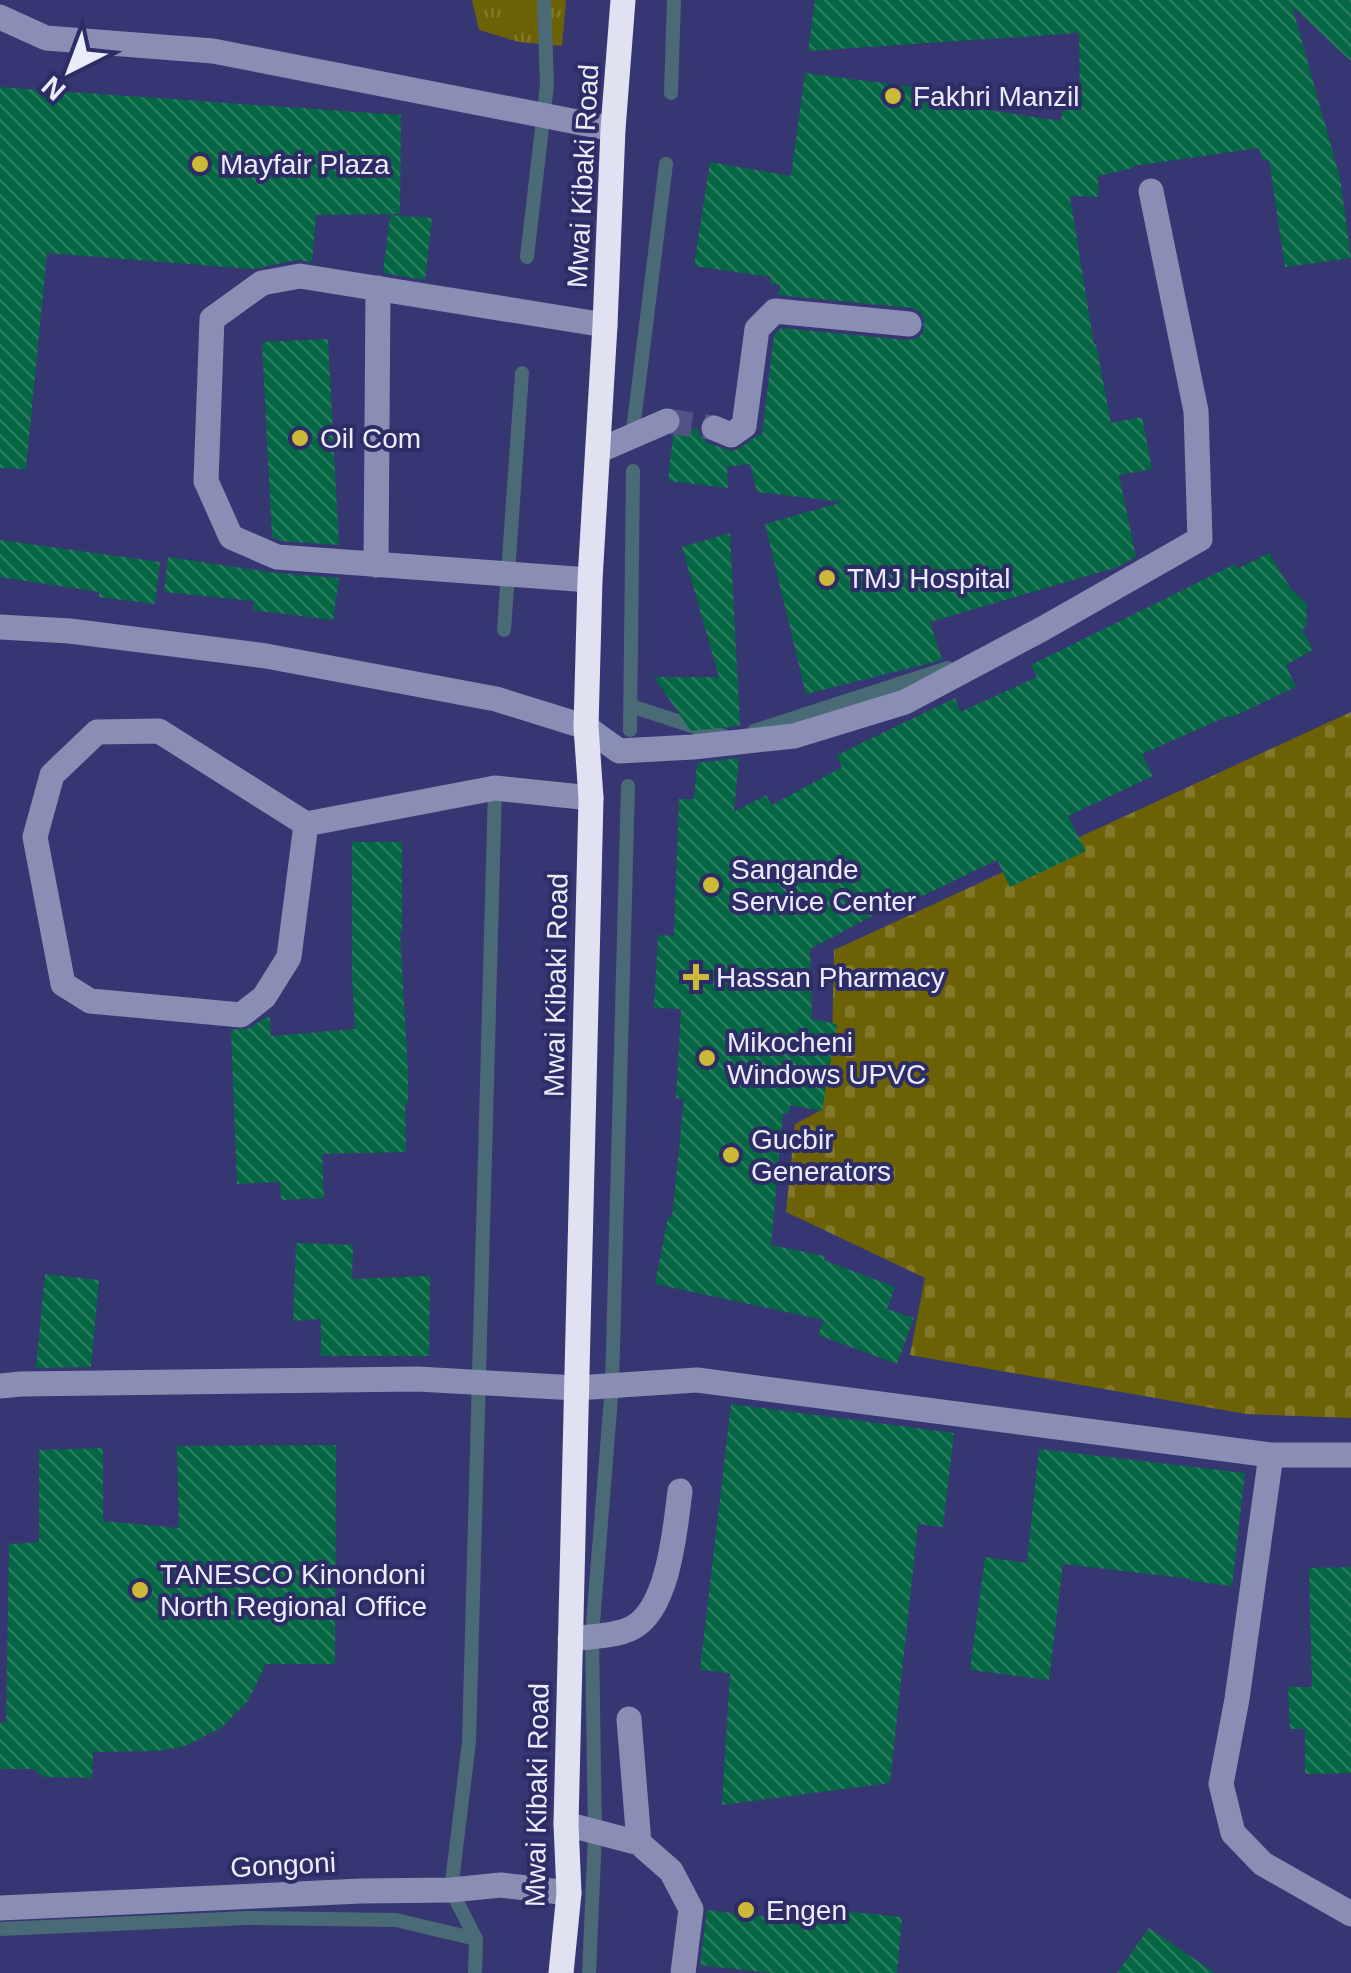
<svg xmlns="http://www.w3.org/2000/svg" width="1351" height="1973" font-family="Arial,sans-serif">
<style>
.grass{fill:url(#grass-tufts)}
.cemetery{fill:url(#cemetery-stones)}
.lines{fill:none;stroke-linecap:round;stroke-linejoin:round}
.stream{stroke:#4a6a76;stroke-width:14}
.building{fill:url(#building-back-hatch)}
.minor-tunnel{stroke:#515286;stroke-width:25;stroke-dasharray:25 12;stroke-linecap:butt}
.minor{stroke:#8a8eb4;stroke-width:25}
.major{stroke:#e0e2f1;stroke-width:25}
.poi-dot{fill:#cdb938;stroke:#2d2c66;stroke-width:4}
.labels{text-anchor:middle;dominant-baseline:central;stroke-width:8;stroke-linejoin:round;paint-order:stroke}
.poi-label{font-size:28px;fill:#eaecfa;stroke:#2d2c66;text-anchor:start}
.street-label{font-size:28px;fill:#eaecfa;stroke:#2d2c66}
</style>
<defs>
<pattern id="grass-tufts" width="24" height="20" patternUnits="userSpaceOnUse" patternTransform="scale(2.5)"><rect width="24" height="20" fill="#6d6105"/><path d="M3 7l-1-3M5 7V3M7 7l1-3M15 17l-1-3M17 17v-4M19 17l1-3" fill="none" stroke="#82782a"/></pattern>
<pattern id="cemetery-stones" width="16" height="16" patternUnits="userSpaceOnUse" patternTransform="scale(2.5)"><rect width="16" height="16" fill="#6d6105"/><path d="M2 7V4a2 2 0 0 1 4 0v3zM10 15v-3a2 2 0 0 1 4 0v3z" fill="#82782a"/></pattern>
<pattern id="building-back-hatch" width="6" height="6" patternUnits="userSpaceOnUse" patternTransform="scale(2.5)"><rect width="6" height="6" fill="#046642"/><path d="M-1 5l2 2M0 0l6 6M5-1l2 2" fill="none" stroke="#297c5e"/></pattern>
</defs>
<rect width="100%" height="100%" fill="#363772"/>
<path class="grass" d="M 472,0 L 566,0 L 562,46 L 519,42 L 479,30 Z"/>
<path class="cemetery" d="M 1351,712 L 1351,1418 L 1246,1414 L 910,1355 L 925,1278 L 786,1212 L 795,1124 L 821,1110 L 832,1053 L 834,950 Z"/>
<g class="lines">
<path class="stream" d="M 671,93 L 674,0
M 527,257 L 547,85 L 544,0
M 633,430 L 666,164
M 504,630 L 522,373
M 631,706 L 729,738
M 630,730 L 633,471
M 754,731 L 948,668
M 0,1929 L 247,1918 L 396,1920 L 476,1939
M 475,1973 L 476,1939 L 451,1890 L 469,1742 L 495,788
M 589,1973 L 595,1834 L 592,1636 L 612,1385 L 628,786"/>
</g>
<path class="building" d="M 815,0 L 1351,0 L 1351,61 L 1292,6 L 1340,178 L 1351,258 L 1285,267 L 1269,160 L 1263,161 L 1259,148 L 1133,166 L 1133,168 L 1098,176 L 1098,197 L 1070,196 L 1094,345 L 1096,344 L 1111,423 L 1142,417 L 1152,469 L 1119,475 L 1136,557 L 1118,567 L 930,622 L 942,660 L 806,694 L 765,524 L 843,502 L 757,492 L 750,464 L 727,467 L 728,488 L 668,481 L 673,436 L 681,428 L 698,429 L 701,437 L 707,443 L 732,451 L 740,448 L 758,435 L 762,435 L 774,335 L 781,328 L 908,340 L 917,338 L 923,333 L 924,318 L 919,311 L 911,308 L 778,295 L 780,285 L 770,284 L 771,277 L 694,266 L 710,162 L 791,176 L 805,73 L 984,96 L 982,109 L 1061,121 L 1063,107 L 1080,109 L 1079,33 L 808,51 Z
M 0,87 L 401,115 L 400,214 L 316,215 L 312,262 L 297,260 L 253,269 L 47,253 L 26,469 L 0,468 Z
M 390,215 L 432,218 L 425,280 L 383,273 Z
M 328,339 L 339,545 L 281,541 L 272,537 L 262,342 Z
M 730,533 L 740,726 L 691,731 L 654,677 L 719,677 L 682,547 Z
M 0,540 L 160,562 L 155,604 L 99,597 L 99,592 L 0,577 Z
M 1269,553 L 1291,589 L 1307,604 L 1306,627 L 1302,629 L 1313,650 L 1286,665 L 1296,687 L 1230,718 L 1228,716 L 1142,754 L 1153,776 L 1068,816 L 1086,851 L 1010,887 L 997,860 L 908,903 L 906,898 L 810,949 L 812,1019 L 837,1024 L 822,1111 L 790,1105 L 789,1114 L 783,1113 L 771,1245 L 825,1256 L 824,1260 L 895,1287 L 887,1309 L 914,1318 L 897,1364 L 818,1335 L 824,1320 L 655,1284 L 668,1217 L 672,1218 L 684,1099 L 676,1098 L 681,1009 L 654,1008 L 658,935 L 674,936 L 679,799 L 694,799 L 697,763 L 739,758 L 734,812 L 766,795 L 772,805 L 842,767 L 837,755 L 955,698 L 960,712 L 1037,677 L 1031,665 L 1235,564 L 1237,569 Z
M 168,557 L 276,573 L 339,578 L 333,620 L 253,610 L 254,601 L 164,592 Z
M 352,842 L 402,842 L 402,932 L 400,932 L 408,1072 L 408,1103 L 405,1103 L 406,1152 L 322,1154 L 324,1198 L 281,1200 L 280,1182 L 237,1184 L 231,1030 L 250,1028 L 264,1018 L 270,1017 L 271,1036 L 355,1029 L 352,974 Z
M 296,1243 L 353,1245 L 352,1279 L 430,1276 L 429,1356 L 321,1356 L 321,1319 L 293,1321 Z
M 45,1274 L 99,1280 L 91,1367 L 36,1368 Z
M 731,1404 L 954,1433 L 943,1527 L 918,1524 L 890,1783 L 722,1805 L 730,1673 L 700,1670 Z
M 336,1445 L 335,1664 L 266,1664 L 248,1701 L 221,1728 L 183,1747 L 157,1751 L 93,1752 L 92,1778 L 43,1777 L 34,1769 L 0,1769 L 0,1722 L 6,1722 L 9,1544 L 39,1542 L 39,1450 L 103,1448 L 103,1521 L 179,1528 L 177,1446 Z
M 1039,1449 L 1245,1473 L 1232,1586 L 1191,1581 L 1191,1579 L 1063,1564 L 1049,1680 L 970,1670 L 985,1557 L 1027,1563 Z
M 1351,1567 L 1351,1773 L 1305,1774 L 1305,1729 L 1290,1729 L 1288,1687 L 1312,1687 L 1309,1568 Z
M 707,1910 L 831,1924 L 833,1910 L 902,1917 L 897,1973 L 771,1973 L 700,1965 Z
M 1149,1928 L 1215,1973 L 1117,1973 Z"/>
<g class="lines">
<path class="minor-tunnel" d="M 667,421 L 714,428"/>
<path class="minor" d="M 0,17 L 46,38 L 213,51 L 613,129
M 714,428 L 731,435 L 744,426 L 757,329 L 775,311 L 909,324
M 598,451 L 667,421
M 376,565 L 378,288
M 590,580 L 277,557 L 231,537 L 206,481 L 212,319 L 262,283 L 300,276 L 605,325
M 0,627 L 70,631 L 266,656 L 496,699 L 586,727 L 619,751 L 693,747 L 794,736 L 905,702 L 1044,628 L 1200,539 L 1196,411 L 1151,191
M 306,824 L 289,957 L 264,997 L 241,1015 L 90,1001 L 63,984 L 35,837 L 52,775 L 97,732 L 159,731 L 306,824 L 495,788 L 591,798
M 0,1386 L 21,1384 L 418,1379 L 576,1388 L 697,1380 L 1271,1455 L 1351,1455
M 1271,1455 L 1237,1699 L 1221,1784 L 1233,1833 L 1263,1864 L 1351,1914
M 570,1639 C 587,1637 617,1636 632,1628 C 669,1609 675,1529 680,1491
M 629,1719 L 639,1843
M 566,1824 L 639,1843 L 671,1871 L 691,1909 L 683,1973
M 0,1908 L 361,1891 L 451,1890 L 501,1885 L 569,1893"/>
<path class="major" d="M 561,1973 L 569,1893 L 566,1824 L 591,798 L 586,727 L 590,580 L 605,325 L 613,129 L 623,0"/>
</g>
<g class="poi-dot">
<circle cx="893" cy="96" r="10"/>
<circle cx="200" cy="164" r="10"/>
<circle cx="300" cy="438" r="10"/>
<circle cx="827" cy="578" r="10"/>
<circle cx="711" cy="885" r="10"/>
<path d="M691 962h10v10h10v10h-10v10h-10v-10h-10v-10h10z"/>
<circle cx="707" cy="1058" r="10"/>
<circle cx="731" cy="1155" r="10"/>
<circle cx="140" cy="1590" r="10"/>
<circle cx="746" cy="1910" r="10"/>
</g>
<g class="labels">
<g class="poi-label">
<text x="913" y="96">Fakhri Manzil</text>
<text x="220" y="164">Mayfair Plaza</text>
<text x="320" y="438">Oil Com</text>
<text x="847" y="578">TMJ Hospital</text>
<text x="731" y="869">Sangande<tspan x="731" dy="32">Service Center</tspan></text>
<text x="716" y="977">Hassan Pharmacy</text>
<text x="727" y="1042">Mikocheni<tspan x="727" dy="32">Windows UPVC</tspan></text>
<text x="751" y="1139">Gucbir<tspan x="751" dy="32">Generators</tspan></text>
<text x="160" y="1574">TANESCO Kinondoni<tspan x="160" dy="32">North Regional Office</tspan></text>
<text x="766" y="1910">Engen</text>
</g>
<g class="street-label">
<text transform="translate(583 176) rotate(-87)">Mwai Kibaki Road</text>
<text transform="translate(556 985) rotate(-89)">Mwai Kibaki Road</text>
<text transform="translate(537 1795) rotate(-89)">Mwai Kibaki Road</text>
<text transform="translate(283 1865) rotate(-3)">Gongoni</text>
</g>
</g>
<g transform="translate(70 70) rotate(222)" stroke="#2d2c66" stroke-width="8" paint-order="stroke">
<path d="M0-8L18 38L0 25L-18 38Z" fill="#eaecfa"/>
<text y="-15" font-size="28" font-weight="bold" text-anchor="middle" fill="#eaecfa">N</text>
</g>
</svg>
